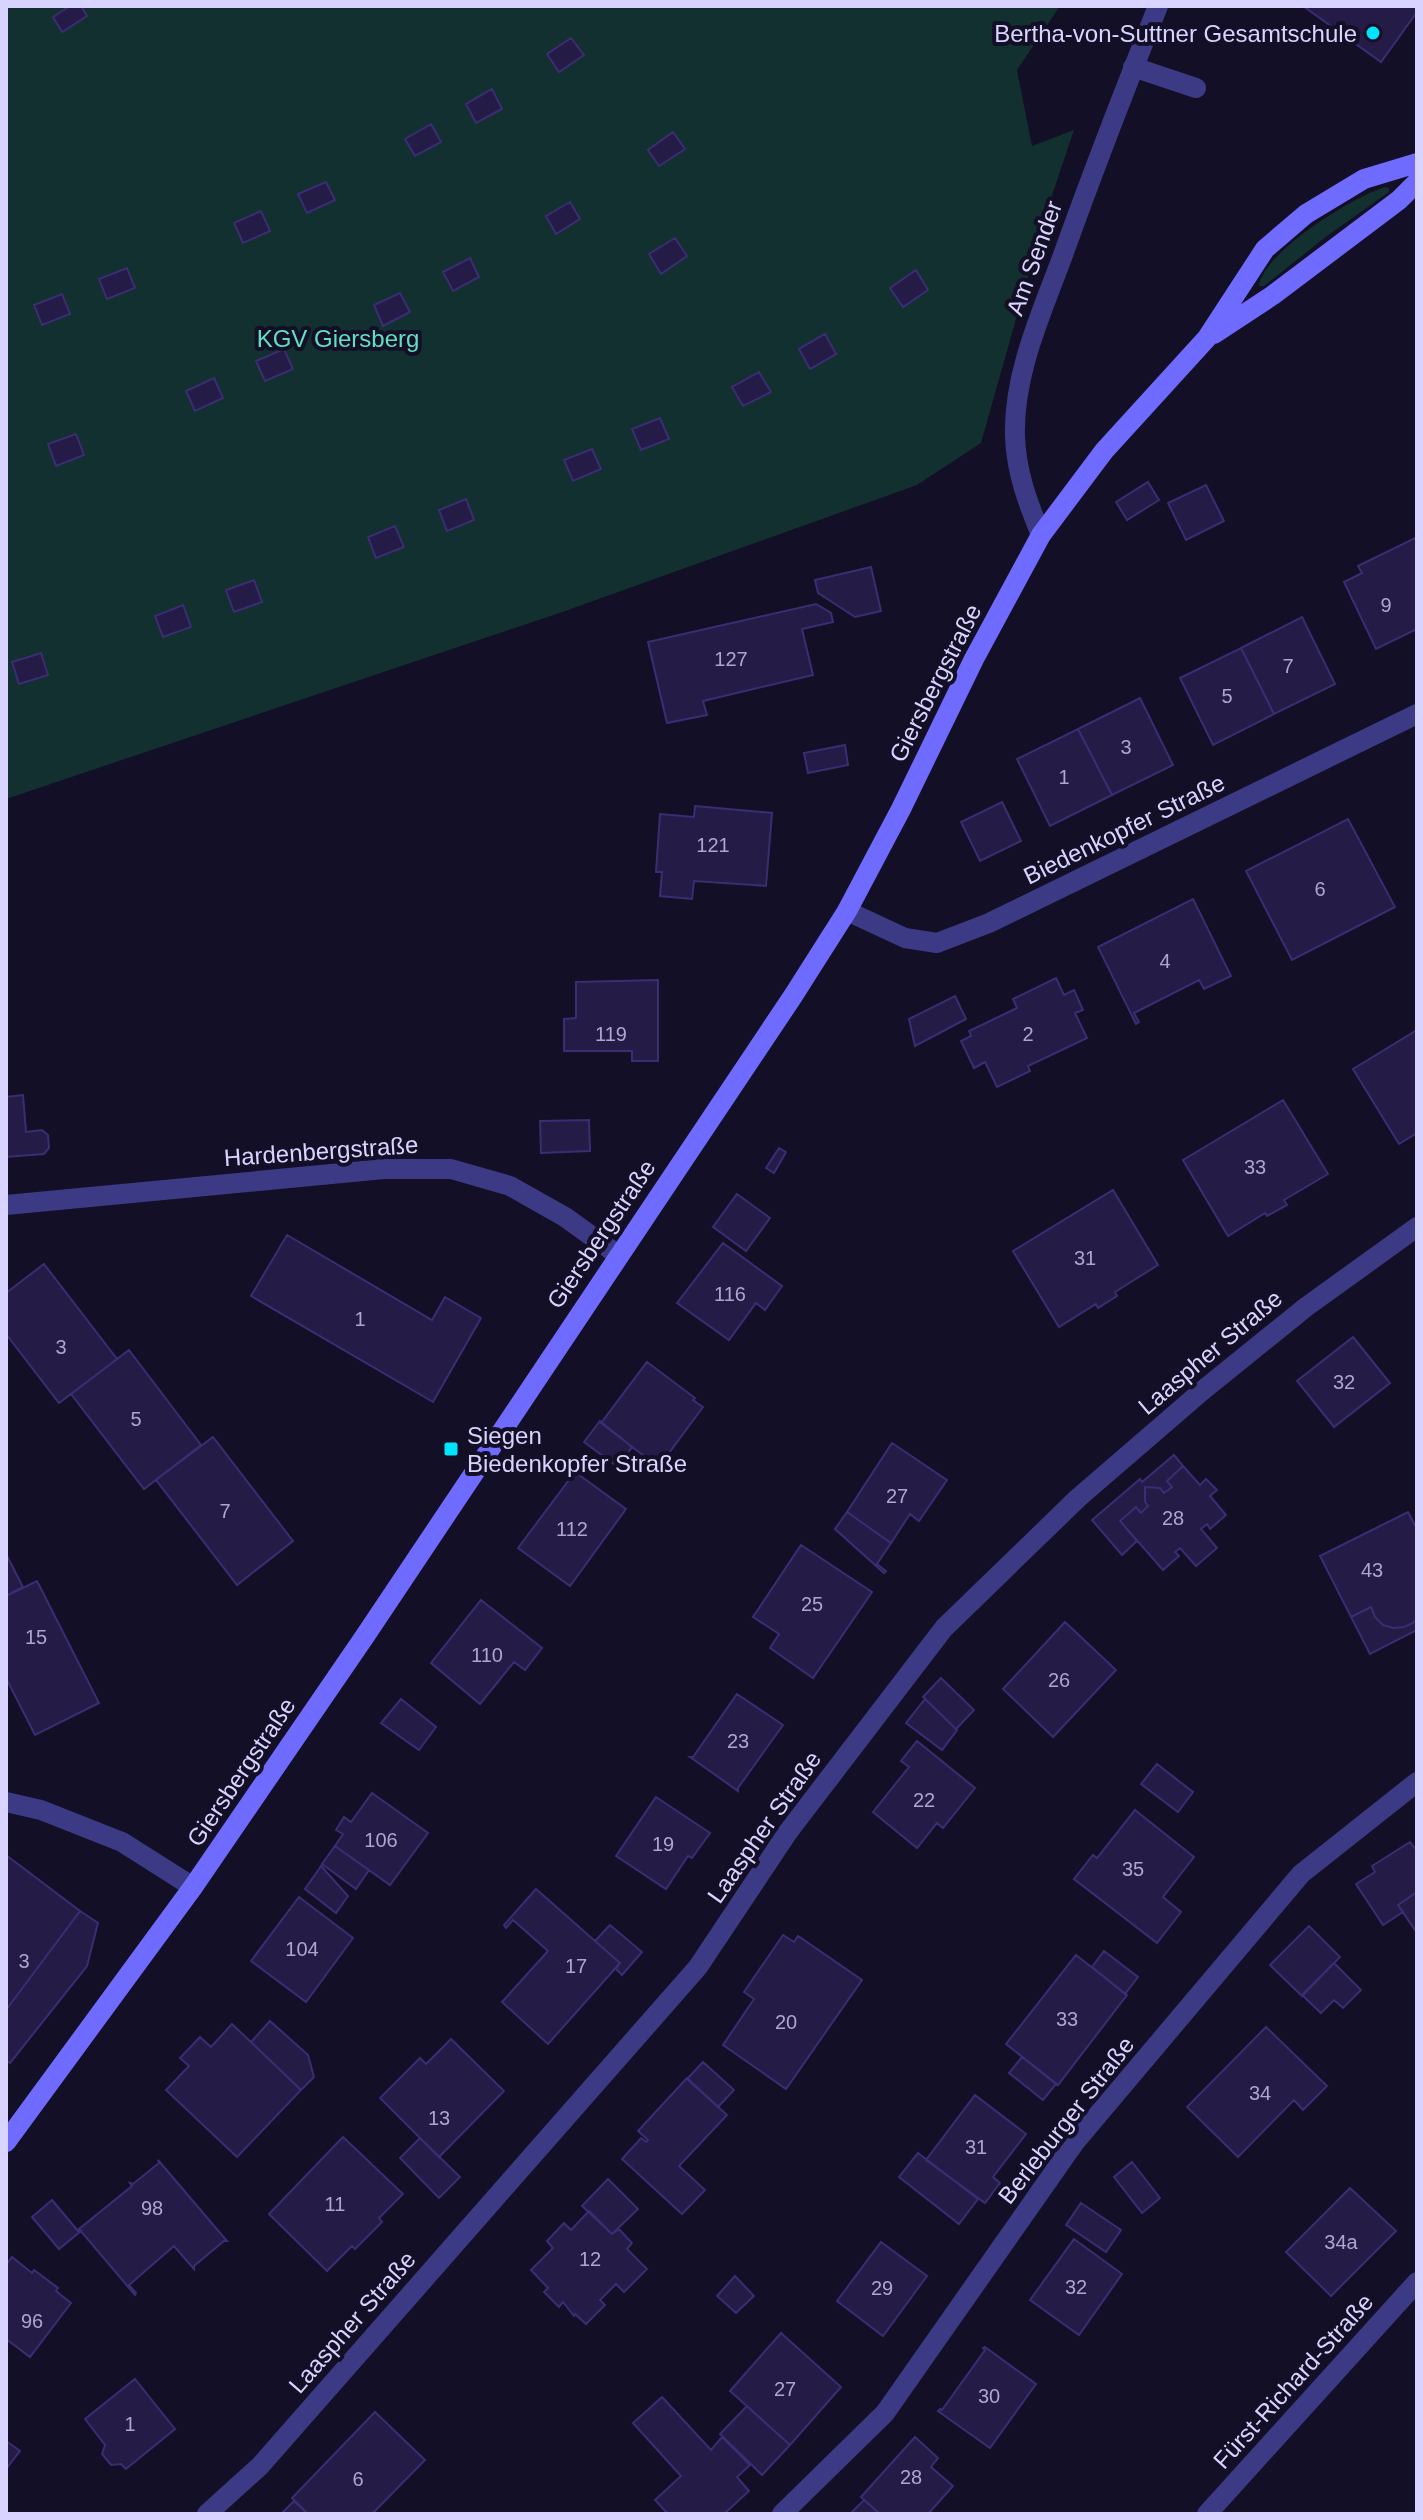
<svg xmlns="http://www.w3.org/2000/svg" width="1423" height="2520" font-family="Arial,sans-serif">
<style>
.green{fill:#12302f}
.building{fill:#241b47;stroke:#3b2d73;stroke-width:2}
.lines{fill:none;stroke-linecap:round;stroke-linejoin:round}
.lane{stroke:#3d3a85;stroke-width:20}
.street{stroke:#3d3a85;stroke-width:20}
.secondary{stroke:#6f6bff;stroke-width:20}
.poi-dot{fill:#00e5ff;stroke:#130f26;stroke-width:3}
.labels{text-anchor:middle;dominant-baseline:central;stroke-width:8;stroke-linejoin:round;paint-order:stroke}
.number-label{font-size:20px;fill:#aca6d1}
.poi-label{font-size:24px;fill:#d9d4ff;stroke:#130f26;text-anchor:end}
.street-label{font-size:24px;fill:#d9d4ff;stroke:#130f26}
.park-label{font-size:24px;fill:#5fe0c0;stroke:#130f26}
</style>
<rect width="100%" height="100%" fill="#130f26"/>
<path class="green" d="M 6,6 L 1060,6 L 1017,70 L 1032,146 L 1074,130 L 1046,213 L 981,443 L 917,485 L 568,610 L 6,799 Z
M 1385,187 L 1389,188 L 1389,192 L 1327,236 L 1264,286 L 1259,286 C 1262,253 1354,196 1385,187 Z"/>
<path class="building" d="M 70,6 L 81,6 L 87,16 L 62,32 L 53,17 Z
M 1303,6 L 1417,6 L 1417,12 L 1381,62 Z
M 571,38 L 584,55 L 559,72 L 547,54 Z
M 492,89 L 502,109 L 476,123 L 466,104 Z
M 431,124 L 441,142 L 415,156 L 405,139 Z
M 673,132 L 685,149 L 659,166 L 648,150 Z
M 326,182 L 335,200 L 307,213 L 298,194 Z
M 570,202 L 580,219 L 556,234 L 546,216 Z
M 261,211 L 270,231 L 243,243 L 234,223 Z
M 675,238 L 687,256 L 661,274 L 649,254 Z
M 470,258 L 479,277 L 453,291 L 443,272 Z
M 127,268 L 135,288 L 107,299 L 99,279 Z
M 916,270 L 928,290 L 903,307 L 890,288 Z
M 400,293 L 410,312 L 383,326 L 374,305 Z
M 62,294 L 70,314 L 42,325 L 34,305 Z
M 825,334 L 836,354 L 810,369 L 799,349 Z
M 284,349 L 293,369 L 265,381 L 256,361 Z
M 759,372 L 771,392 L 743,406 L 732,387 Z
M 214,378 L 223,398 L 195,411 L 186,391 Z
M 660,418 L 669,439 L 641,450 L 632,429 Z
M 76,434 L 84,455 L 56,466 L 48,444 Z
M 592,449 L 601,469 L 573,481 L 564,460 Z
M 1148,482 L 1159,500 L 1127,520 L 1116,502 Z
M 1206,485 L 1224,521 L 1186,540 L 1168,503 Z
M 466,499 L 474,520 L 447,531 L 439,510 Z
M 395,526 L 404,547 L 376,558 L 368,537 Z
M 1417,537 L 1417,629 L 1376,649 L 1344,582 L 1362,573 L 1358,566 Z
M 871,567 L 881,611 L 855,617 L 818,593 L 815,580 Z
M 254,580 L 262,602 L 234,612 L 226,590 Z
M 816,604 L 831,613 L 833,622 L 802,629 L 813,675 L 703,701 L 707,715 L 667,723 L 648,642 Z
M 183,605 L 191,627 L 163,637 L 155,616 Z
M 1302,617 L 1335,684 L 1274,714 L 1241,648 Z
M 1241,648 L 1274,714 L 1213,745 L 1180,678 Z
M 41,653 L 48,675 L 19,684 L 12,662 Z
M 1140,698 L 1173,765 L 1112,795 L 1078,729 Z
M 1078,729 L 1112,795 L 1050,826 L 1017,759 Z
M 845,745 L 848,765 L 808,773 L 804,753 Z
M 1002,802 L 1021,841 L 980,861 L 961,822 Z
M 695,806 L 772,813 L 766,886 L 694,881 L 692,899 L 660,896 L 662,872 L 656,872 L 660,814 L 694,817 Z
M 1348,819 L 1395,907 L 1292,960 L 1246,871 Z
M 1193,899 L 1231,976 L 1204,989 L 1199,980 L 1134,1013 L 1139,1022 L 1136,1024 L 1098,947 Z
M 1056,978 L 1064,995 L 1074,990 L 1083,1010 L 1075,1013 L 1087,1038 L 1028,1066 L 1030,1071 L 997,1087 L 985,1062 L 974,1068 L 961,1041 L 971,1036 L 969,1031 L 1017,1008 L 1013,999 Z
M 658,980 L 658,1061 L 632,1061 L 632,1051 L 564,1051 L 564,1019 L 576,1018 L 576,982 Z
M 955,996 L 966,1019 L 915,1046 L 909,1019 Z
M 1417,1030 L 1417,1133 L 1399,1144 L 1353,1069 Z
M 23,1095 L 26,1132 L 42,1130 L 48,1135 L 49,1148 L 44,1154 L 6,1157 L 6,1097 Z
M 1283,1100 L 1328,1174 L 1284,1200 L 1287,1205 L 1267,1216 L 1265,1213 L 1228,1236 L 1183,1160 Z
M 589,1120 L 590,1151 L 541,1153 L 540,1121 Z
M 779,1148 L 786,1152 L 774,1173 L 766,1168 Z
M 1113,1190 L 1158,1265 L 1115,1292 L 1117,1296 L 1098,1308 L 1096,1304 L 1059,1327 L 1013,1251 Z
M 737,1194 L 770,1218 L 746,1251 L 713,1227 Z
M 287,1235 L 432,1320 L 445,1297 L 481,1318 L 433,1402 L 251,1296 Z
M 723,1243 L 782,1286 L 765,1310 L 756,1303 L 729,1340 L 677,1303 Z
M 44,1264 L 117,1359 L 59,1403 L 6,1334 L 6,1293 Z
M 1353,1337 L 1390,1383 L 1334,1427 L 1297,1381 Z
M 129,1350 L 201,1445 L 144,1489 L 71,1394 Z
M 647,1362 L 695,1398 L 693,1400 L 703,1407 L 660,1465 L 649,1457 L 648,1459 L 601,1423 Z
M 600,1421 L 632,1447 L 618,1467 L 584,1442 Z
M 213,1437 L 293,1541 L 237,1585 L 156,1480 Z
M 892,1443 L 947,1480 L 919,1521 L 910,1514 L 891,1543 L 847,1512 Z
M 1174,1455 L 1183,1466 L 1167,1481 L 1172,1487 L 1164,1493 L 1160,1488 L 1145,1487 L 1145,1502 L 1148,1506 L 1141,1513 L 1136,1507 L 1120,1521 L 1137,1541 L 1122,1555 L 1092,1520 L 1140,1479 L 1142,1482 Z
M 1183,1466 L 1200,1485 L 1206,1479 L 1217,1490 L 1210,1496 L 1226,1515 L 1210,1529 L 1207,1524 L 1201,1529 L 1217,1548 L 1196,1566 L 1180,1548 L 1175,1552 L 1179,1556 L 1163,1570 L 1120,1521 L 1136,1507 L 1141,1513 L 1148,1506 L 1145,1502 L 1145,1487 L 1160,1488 L 1164,1493 L 1172,1487 L 1167,1481 Z
M 575,1472 L 626,1509 L 570,1586 L 518,1548 Z
M 847,1512 L 891,1543 L 877,1564 L 886,1571 L 884,1573 L 835,1529 Z
M 1408,1512 L 1417,1529 L 1417,1618 L 1413,1623 L 1404,1627 L 1393,1628 L 1383,1625 L 1375,1617 L 1371,1607 L 1351,1617 L 1320,1556 Z
M 801,1545 L 872,1592 L 813,1678 L 770,1648 L 779,1634 L 753,1617 Z
M 6,1554 L 23,1587 L 6,1596 Z
M 37,1581 L 99,1703 L 35,1735 L 6,1678 L 6,1596 Z
M 481,1600 L 542,1648 L 525,1670 L 514,1662 L 480,1704 L 431,1663 Z
M 1371,1607 L 1375,1617 L 1383,1625 L 1393,1628 L 1404,1627 L 1413,1623 L 1417,1618 L 1417,1630 L 1370,1654 L 1351,1617 Z
M 1065,1622 L 1116,1670 L 1053,1737 L 1003,1689 Z
M 941,1678 L 974,1710 L 956,1729 L 923,1697 Z
M 737,1694 L 783,1725 L 738,1788 L 738,1791 L 690,1757 L 693,1757 Z
M 401,1699 L 436,1727 L 419,1750 L 381,1723 Z
M 925,1699 L 957,1730 L 942,1750 L 906,1723 Z
M 917,1741 L 975,1788 L 943,1828 L 937,1823 L 917,1848 L 873,1812 L 909,1767 L 901,1761 Z
M 1157,1764 L 1193,1792 L 1178,1812 L 1141,1784 Z
M 372,1793 L 428,1833 L 390,1885 L 335,1846 L 343,1834 L 336,1830 L 344,1817 L 351,1822 Z
M 656,1797 L 710,1833 L 692,1858 L 688,1856 L 666,1889 L 616,1856 Z
M 1135,1810 L 1194,1857 L 1163,1897 L 1181,1912 L 1157,1943 L 1074,1879 L 1093,1855 L 1097,1858 Z
M 1410,1842 L 1417,1851 L 1417,1892 L 1398,1905 L 1403,1912 L 1383,1925 L 1356,1884 L 1375,1872 L 1372,1866 Z
M 335,1846 L 369,1870 L 356,1889 L 322,1864 Z
M 6,1855 L 80,1911 L 6,2010 Z
M 321,1866 L 348,1896 L 336,1913 L 305,1889 Z
M 536,1889 L 620,1963 L 548,2044 L 502,2002 L 548,1951 L 513,1920 L 506,1928 L 504,1925 Z
M 1417,1892 L 1417,1933 L 1398,1905 Z
M 299,1897 L 353,1938 L 306,2002 L 251,1961 Z
M 80,1911 L 98,1923 L 87,1966 L 10,2063 L 6,2060 L 6,2010 Z
M 610,1925 L 642,1952 L 622,1975 L 616,1969 L 620,1963 L 595,1941 Z
M 1309,1926 L 1340,1957 L 1302,1996 L 1270,1965 Z
M 783,1935 L 794,1942 L 798,1936 L 862,1980 L 786,2089 L 723,2045 L 754,1999 L 744,1992 Z
M 1104,1951 L 1138,1977 L 1125,1994 L 1092,1967 Z
M 1076,1955 L 1127,1995 L 1058,2085 L 1006,2044 Z
M 1334,1963 L 1361,1990 L 1343,2008 L 1334,2000 L 1321,2013 L 1302,1995 Z
M 270,2021 L 308,2055 L 314,2077 L 301,2090 L 251,2042 Z
M 232,2024 L 301,2090 L 237,2157 L 166,2090 L 189,2066 L 180,2058 L 200,2037 L 211,2047 Z
M 1266,2027 L 1327,2086 L 1303,2110 L 1294,2100 L 1238,2157 L 1187,2107 Z
M 451,2039 L 504,2091 L 439,2157 L 380,2098 L 420,2058 L 426,2064 Z
M 1022,2057 L 1056,2084 L 1043,2100 L 1009,2073 Z
M 703,2062 L 734,2090 L 718,2107 L 687,2079 Z
M 687,2078 L 727,2115 L 679,2166 L 705,2190 L 682,2214 L 622,2159 L 641,2138 L 646,2142 L 648,2140 L 638,2131 Z
M 975,2095 L 1026,2134 L 993,2177 L 1000,2183 L 985,2203 L 926,2160 Z
M 343,2137 L 403,2194 L 379,2218 L 382,2222 L 355,2249 L 352,2246 L 327,2271 L 269,2214 Z
M 420,2138 L 460,2177 L 439,2198 L 400,2158 Z
M 918,2153 L 978,2199 L 959,2224 L 899,2177 Z
M 158,2160 L 227,2241 L 224,2241 L 194,2266 L 194,2269 L 174,2246 L 129,2285 L 136,2293 L 135,2295 L 79,2229 L 132,2186 L 130,2183 L 133,2184 L 159,2163 Z
M 1132,2162 L 1160,2198 L 1142,2213 L 1114,2177 Z
M 608,2179 L 638,2209 L 612,2234 L 582,2206 Z
M 1350,2188 L 1396,2231 L 1331,2296 L 1286,2252 Z
M 52,2200 L 78,2231 L 81,2231 L 59,2249 L 32,2217 Z
M 1081,2203 L 1121,2230 L 1106,2252 L 1066,2225 Z
M 589,2211 L 612,2234 L 619,2229 L 632,2243 L 627,2249 L 647,2269 L 624,2292 L 616,2284 L 600,2300 L 605,2305 L 586,2324 L 575,2314 L 574,2316 L 563,2302 L 559,2307 L 544,2292 L 548,2288 L 531,2270 L 553,2248 L 547,2241 L 564,2223 L 571,2230 Z
M 1074,2239 L 1122,2274 L 1079,2335 L 1030,2300 Z
M 881,2242 L 927,2276 L 883,2336 L 837,2301 Z
M 12,2257 L 32,2273 L 34,2270 L 58,2288 L 56,2291 L 71,2303 L 30,2357 L 6,2339 L 6,2265 Z
M 735,2276 L 754,2296 L 736,2313 L 717,2296 Z
M 781,2333 L 841,2387 L 790,2445 L 730,2391 Z
M 985,2347 L 1036,2384 L 990,2448 L 938,2411 L 940,2409 L 942,2410 L 985,2350 L 983,2348 Z
M 135,2379 L 175,2429 L 126,2469 L 121,2464 L 111,2465 L 102,2454 L 105,2445 L 85,2419 Z
M 662,2397 L 711,2450 L 722,2437 L 750,2465 L 737,2477 L 749,2491 L 724,2514 L 668,2514 L 655,2500 L 681,2476 L 633,2423 Z
M 747,2406 L 790,2445 L 762,2475 L 720,2434 Z
M 375,2412 L 425,2460 L 372,2514 L 308,2514 L 292,2498 Z
M 915,2437 L 938,2458 L 931,2467 L 953,2486 L 928,2514 L 880,2514 L 861,2497 Z
M 6,2441 L 20,2451 L 6,2469 Z
M 864,2500 L 880,2514 L 850,2514 Z
M 294,2501 L 308,2514 L 281,2514 Z"/>
<g class="lines">
<path class="lane" d="M 1133,67 L 1196,88
M 1207,2514 L 1417,2282"/>
<path class="street" d="M 1041,535 C 1028,503 1016,472 1015,436 C 1013,374 1042,312 1063,255 C 1093,171 1125,89 1158,6
M 847,911 L 905,938 L 937,943 L 989,923 L 1417,714
M 6,1205 L 384,1169 L 451,1169 L 510,1186 L 565,1217 L 618,1255
M 6,1802 L 41,1810 L 122,1842 L 193,1887
M 207,2514 L 260,2466 L 698,1967 L 788,1832 L 944,1628 L 1078,1498 L 1202,1391 L 1306,1307 L 1417,1227
M 782,2514 L 885,2413 L 1075,2142 L 1301,1874 L 1417,1782"/>
<path class="secondary" d="M 1214,334 L 1273,295 L 1399,200 L 1417,182
M 6,2142 L 193,1887 L 365,1636 L 793,996 L 847,911 L 901,809 L 974,659 L 1041,535 L 1104,451 L 1207,338 L 1265,249 L 1306,214 L 1364,179 L 1417,163"/>
</g>
<g class="poi-dot">
<circle cx="1373" cy="33" r="8"/>
<rect x="443" y="1441" width="16" height="16" rx="4"/>
</g>
<g class="labels">
<g class="number-label">
<text x="1386" y="605">9</text>
<text x="731" y="659">127</text>
<text x="1288" y="666">7</text>
<text x="1227" y="696">5</text>
<text x="1126" y="747">3</text>
<text x="1064" y="777">1</text>
<text x="713" y="845">121</text>
<text x="1320" y="889">6</text>
<text x="1165" y="961">4</text>
<text x="611" y="1034">119</text>
<text x="1028" y="1034">2</text>
<text x="1255" y="1167">33</text>
<text x="1085" y="1258">31</text>
<text x="730" y="1294">116</text>
<text x="360" y="1319">1</text>
<text x="61" y="1347">3</text>
<text x="1344" y="1382">32</text>
<text x="136" y="1419">5</text>
<text x="897" y="1496">27</text>
<text x="225" y="1511">7</text>
<text x="1173" y="1518">28</text>
<text x="572" y="1529">112</text>
<text x="1372" y="1570">43</text>
<text x="812" y="1604">25</text>
<text x="36" y="1637">15</text>
<text x="487" y="1655">110</text>
<text x="1059" y="1680">26</text>
<text x="738" y="1741">23</text>
<text x="924" y="1800">22</text>
<text x="381" y="1840">106</text>
<text x="663" y="1844">19</text>
<text x="1133" y="1869">35</text>
<text x="302" y="1949">104</text>
<text x="24" y="1961">3</text>
<text x="576" y="1966">17</text>
<text x="1067" y="2019">33</text>
<text x="786" y="2022">20</text>
<text x="1260" y="2093">34</text>
<text x="439" y="2118">13</text>
<text x="976" y="2147">31</text>
<text x="335" y="2204">11</text>
<text x="152" y="2208">98</text>
<text x="1341" y="2242">34a</text>
<text x="590" y="2259">12</text>
<text x="1076" y="2287">32</text>
<text x="882" y="2288">29</text>
<text x="32" y="2321">96</text>
<text x="785" y="2389">27</text>
<text x="989" y="2396">30</text>
<text x="130" y="2424">1</text>
<text x="911" y="2477">28</text>
<text x="358" y="2479">6</text>
</g>
<g class="poi-label">
<text x="1357" y="33">Bertha-von-Suttner Gesamtschule</text>
<text x="467" y="1435" text-anchor="start">Siegen<tspan x="467" dy="28">Biedenkopfer Straße</tspan></text>
</g>
<g class="street-label">
<text transform="translate(1034 258) rotate(-70)">Am Sender</text>
<text transform="translate(935 683) rotate(-63)">Giersbergstraße</text>
<text transform="translate(1124 829) rotate(-26)">Biedenkopfer Straße</text>
<text transform="translate(321 1151) rotate(-4)">Hardenbergstraße</text>
<text transform="translate(601 1234) rotate(-56)">Giersbergstraße</text>
<text transform="translate(1210 1352) rotate(-40)">Laaspher Straße</text>
<text transform="translate(241 1772) rotate(-56)">Giersbergstraße</text>
<text transform="translate(764 1827) rotate(-55)">Laaspher Straße</text>
<text transform="translate(1066 2120) rotate(-52)">Berleburger Straße</text>
<text transform="translate(352 2322) rotate(-49)">Laaspher Straße</text>
<text transform="translate(1293 2381) rotate(-48)">Fürst-Richard-Straße</text>
</g>
<g class="park-label">
<text x="338" y="338">KGV Giersberg</text>
</g>
</g>
<rect width="1423" height="2520" fill="none" stroke="#d9d4ff" stroke-width="16"/>
</svg>
